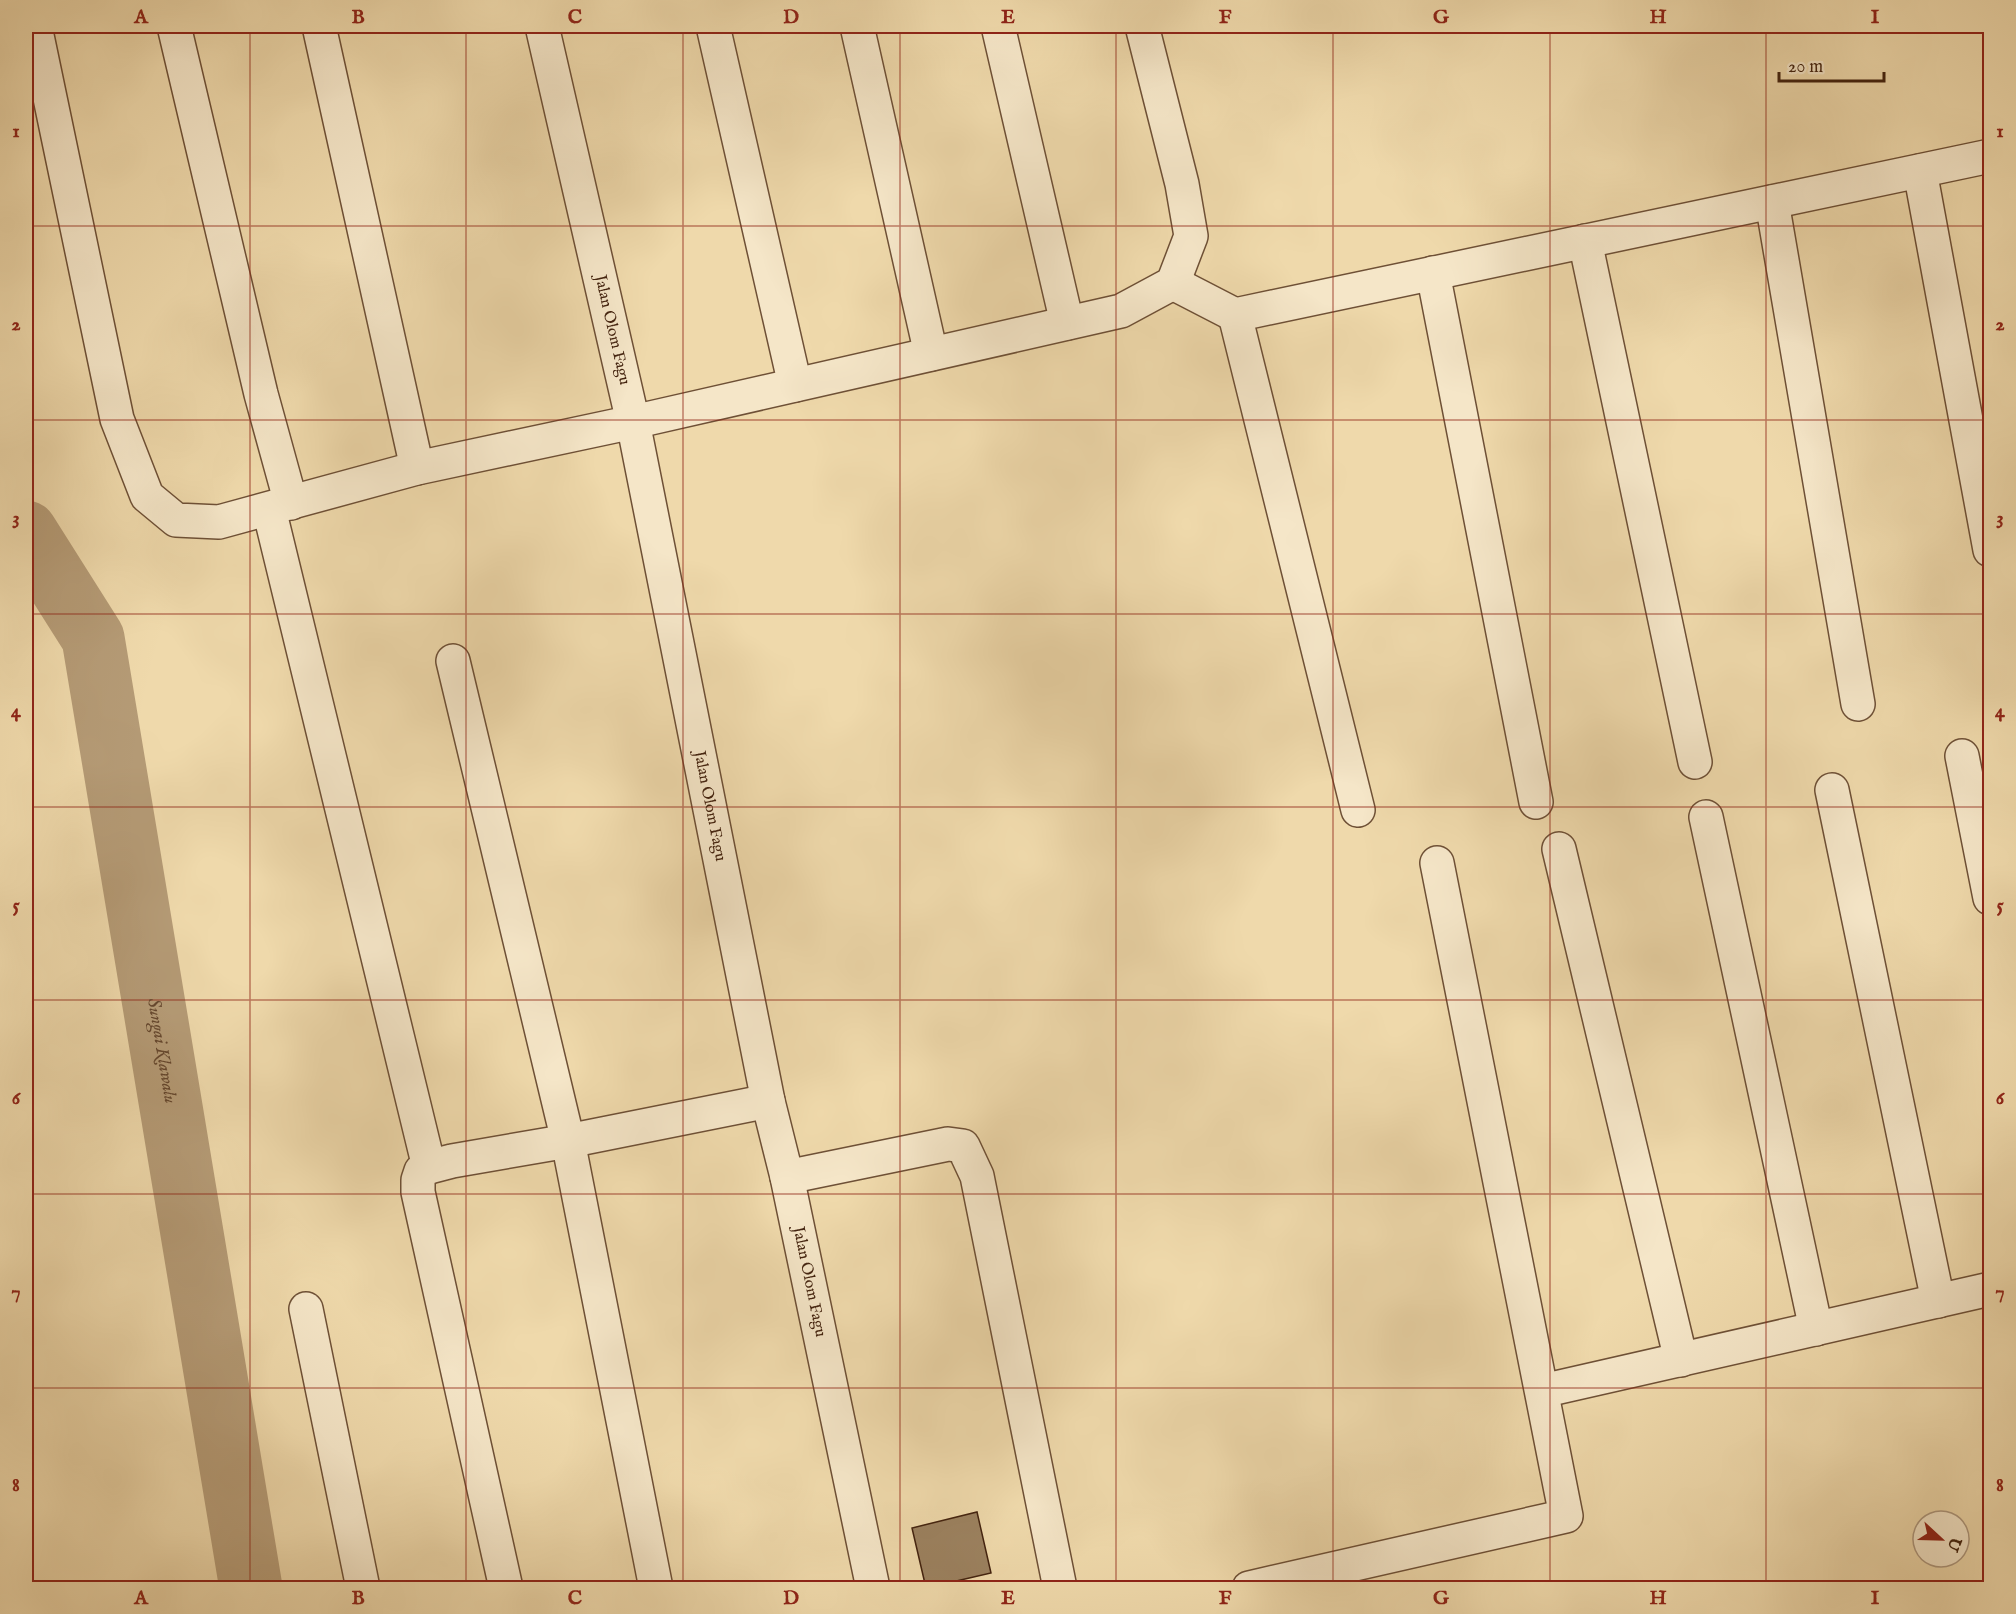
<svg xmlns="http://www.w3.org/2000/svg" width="2016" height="1614" font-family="'IM FELL English',serif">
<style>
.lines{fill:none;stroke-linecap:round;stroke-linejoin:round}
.river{stroke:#b59b76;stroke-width:63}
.building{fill:#9c8260;stroke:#43230f;stroke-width:1.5}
.minor-casing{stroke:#6e5036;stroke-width:36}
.minor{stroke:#f5e6c8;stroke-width:33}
.grid{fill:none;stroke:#8f2418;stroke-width:1.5;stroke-opacity:0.55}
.labels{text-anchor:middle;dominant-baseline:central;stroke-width:4.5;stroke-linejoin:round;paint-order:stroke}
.street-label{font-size:16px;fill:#43230f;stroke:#f5e6c8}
.water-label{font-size:18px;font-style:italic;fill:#65472e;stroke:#f5e6c8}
.neatline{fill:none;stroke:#8f2418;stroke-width:2}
.grid-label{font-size:20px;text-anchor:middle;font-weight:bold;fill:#8f2418}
</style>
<rect width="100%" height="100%" fill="#efd9ab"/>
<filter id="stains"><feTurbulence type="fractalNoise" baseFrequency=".00333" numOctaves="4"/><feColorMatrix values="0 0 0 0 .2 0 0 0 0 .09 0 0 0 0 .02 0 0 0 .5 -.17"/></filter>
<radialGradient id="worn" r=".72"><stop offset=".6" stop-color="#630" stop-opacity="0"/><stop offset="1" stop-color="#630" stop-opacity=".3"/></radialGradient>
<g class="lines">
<path class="river" id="s1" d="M 26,532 L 93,638 L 251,1588"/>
</g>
<path class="building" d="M 977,1512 L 991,1573 L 926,1588 L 912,1528 Z"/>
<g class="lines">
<defs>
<g id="minor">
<path d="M 35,26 L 117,419 L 147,496 L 176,520 L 219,522 L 417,468 L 633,422 L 1121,311 L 1173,283 L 1191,236 L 1182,184 L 1142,26"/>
<path d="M 174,26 L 261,394 L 291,503"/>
<path d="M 319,26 L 417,468"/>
<path id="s2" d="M 542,26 L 633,422 L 768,1101 L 787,1177 L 873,1588"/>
<path d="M 713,26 L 795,385"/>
<path d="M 857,26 L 931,354"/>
<path d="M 998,26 L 1067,323"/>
<path d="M 1920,171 L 1990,550"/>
<path d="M 1772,202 L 1858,704"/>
<path d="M 1585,241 L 1695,762"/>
<path d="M 1433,273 L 1536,802"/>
<path d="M 1173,283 L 1235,315 L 1990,156"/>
<path d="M 1235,315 L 1358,810"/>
<path d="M 269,509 L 429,1167"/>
<path d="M 453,661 L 568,1141 L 656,1588"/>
<path d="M 1962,756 L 1990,898"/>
<path d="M 1832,790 L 1938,1301"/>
<path d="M 1706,817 L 1816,1329"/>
<path d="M 1559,849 L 1681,1360"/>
<path d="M 787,1177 L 948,1144 L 963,1146 L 977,1176 L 1060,1588"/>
<path d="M 306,1309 L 363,1588"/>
<path d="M 1542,1391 L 1990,1289"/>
<path d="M 506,1588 L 418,1192 L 418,1180 L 421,1171 L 429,1167 L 452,1161 L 568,1141 L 768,1101"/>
<path d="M 1249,1588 L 1566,1516 L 1437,863"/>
</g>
</defs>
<use href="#minor" class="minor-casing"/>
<use href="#minor" class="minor"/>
</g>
<path class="grid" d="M 250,26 L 250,1588M 466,26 L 466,1588M 683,26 L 683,1588M 900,26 L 900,1588M 1116,26 L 1116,1588M 1333,26 L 1333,1588M 1550,26 L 1550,1588M 1766,26 L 1766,1588M 26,226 L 1990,226M 26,420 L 1990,420M 26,614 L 1990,614M 26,807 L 1990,807M 26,1000 L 1990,1000M 26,1194 L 1990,1194M 26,1388 L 1990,1388"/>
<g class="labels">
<g class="street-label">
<text stroke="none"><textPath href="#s2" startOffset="312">Jalan Olom Fagu</textPath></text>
<text stroke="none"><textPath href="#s2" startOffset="798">Jalan Olom Fagu</textPath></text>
<text stroke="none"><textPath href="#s2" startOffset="1284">Jalan Olom Fagu</textPath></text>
</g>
<g class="water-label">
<text stroke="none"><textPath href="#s1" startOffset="544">Sungai Klawalu</textPath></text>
</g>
</g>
<rect width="2016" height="1614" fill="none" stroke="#efd9ab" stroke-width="66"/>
<g transform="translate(1941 1539) rotate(112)"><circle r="28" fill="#f5e6c8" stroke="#ae987e" stroke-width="1.5"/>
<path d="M0-4.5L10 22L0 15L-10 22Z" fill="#8f2418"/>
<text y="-9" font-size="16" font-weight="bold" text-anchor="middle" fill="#43230f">U</text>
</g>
<path d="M1779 72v9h105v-9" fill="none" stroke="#43230f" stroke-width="3"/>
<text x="1788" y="72" font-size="18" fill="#43230f" stroke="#f5e6c8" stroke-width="4.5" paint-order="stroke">20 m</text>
<rect x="33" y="33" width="1950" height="1548" class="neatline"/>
<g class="grid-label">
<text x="141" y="23">A</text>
<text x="358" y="23">B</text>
<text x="575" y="23">C</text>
<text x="791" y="23">D</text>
<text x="1008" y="23">E</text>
<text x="1225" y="23">F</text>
<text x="1441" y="23">G</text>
<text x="1658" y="23">H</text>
<text x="1875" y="23">I</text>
<text x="16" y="137">1</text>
<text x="2000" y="137">1</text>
<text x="16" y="330">2</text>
<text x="2000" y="330">2</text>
<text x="16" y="524">3</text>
<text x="2000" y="524">3</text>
<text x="16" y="717">4</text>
<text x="2000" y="717">4</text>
<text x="16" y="911">5</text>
<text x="2000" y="911">5</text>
<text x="16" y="1104">6</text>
<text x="2000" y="1104">6</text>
<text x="16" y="1298">7</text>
<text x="2000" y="1298">7</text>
<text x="16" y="1491">8</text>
<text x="2000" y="1491">8</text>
<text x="141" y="1604">A</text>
<text x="358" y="1604">B</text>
<text x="575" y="1604">C</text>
<text x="791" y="1604">D</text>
<text x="1008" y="1604">E</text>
<text x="1225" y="1604">F</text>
<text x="1441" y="1604">G</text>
<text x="1658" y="1604">H</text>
<text x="1875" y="1604">I</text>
</g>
<rect width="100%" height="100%" filter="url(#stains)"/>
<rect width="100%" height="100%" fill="url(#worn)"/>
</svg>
